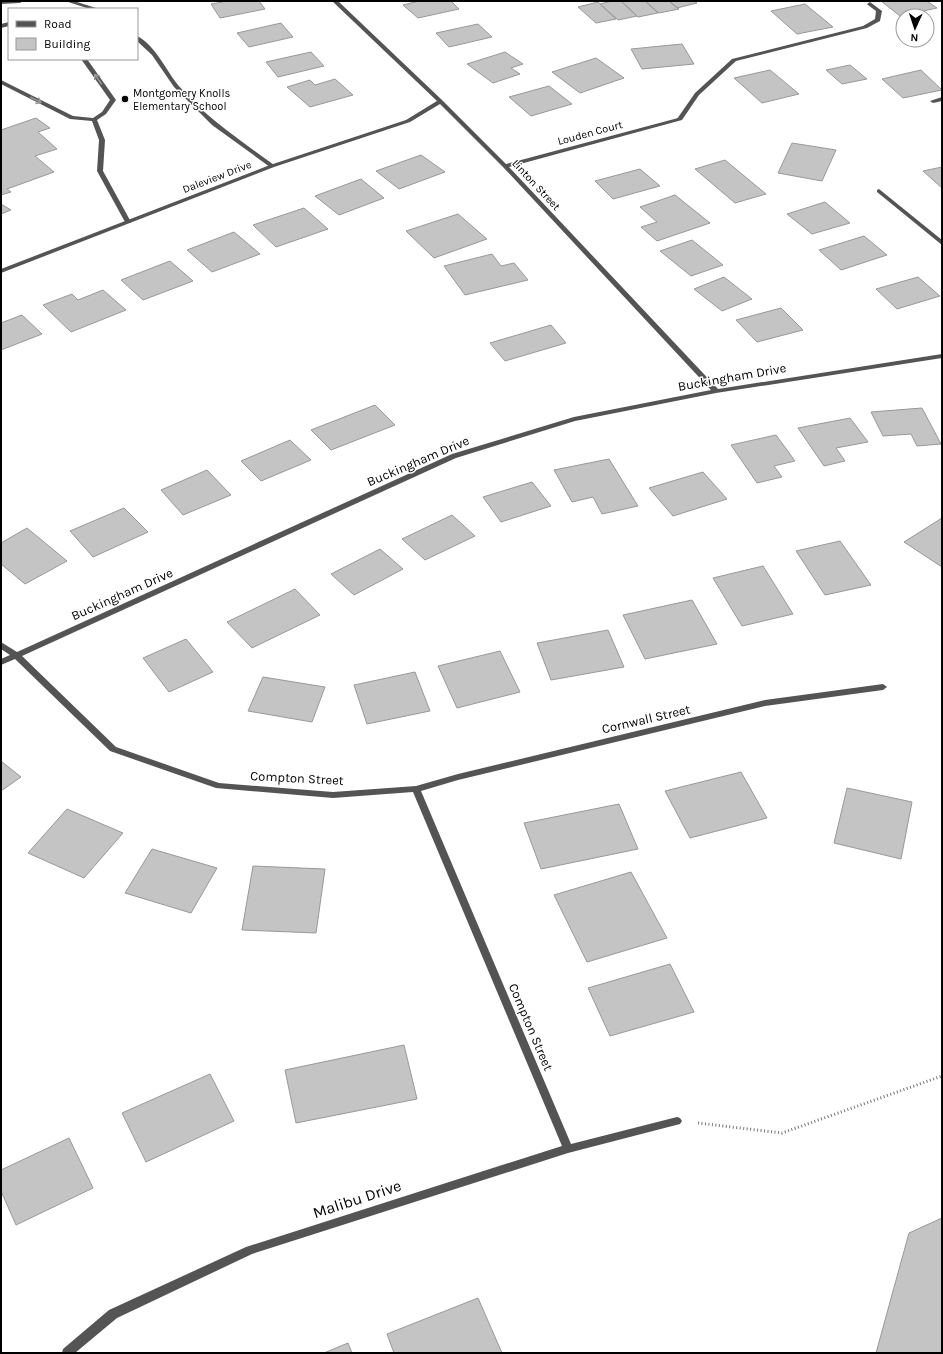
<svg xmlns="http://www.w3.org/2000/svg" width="943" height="1354" font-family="Karla,sans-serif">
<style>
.building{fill:#c4c4c4;stroke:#989898}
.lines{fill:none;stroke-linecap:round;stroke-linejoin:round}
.path{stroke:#767676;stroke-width:3;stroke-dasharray:1 2.5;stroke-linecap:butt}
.lane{fill:#545454;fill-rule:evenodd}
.street{fill:#545454;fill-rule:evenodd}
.oneway{stroke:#989898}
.poi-dot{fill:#000;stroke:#fff;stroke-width:1.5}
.labels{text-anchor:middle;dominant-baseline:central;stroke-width:3;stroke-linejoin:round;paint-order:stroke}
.far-poi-label{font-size:11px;fill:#000;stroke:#fff;text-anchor:start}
.far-street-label{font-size:11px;fill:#000;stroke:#fff}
.street-label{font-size:13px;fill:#000;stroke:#fff}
.near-street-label{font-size:16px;fill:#000;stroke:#fff}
</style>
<rect width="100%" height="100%" fill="#fff"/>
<path class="building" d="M 228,1 L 259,1 L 265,9 L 220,18 L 211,4 Z
M 419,1 L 451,1 L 459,9 L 418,18 L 403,5 Z
M 612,1 L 621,1 L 637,16 L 618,20 L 600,4 Z
M 621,1 L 645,1 L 658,13 L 638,17 Z
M 645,1 L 669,1 L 679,9 L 659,13 Z
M 669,1 L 694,1 L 697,3 L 677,8 Z
M 881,1 L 927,1 L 937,8 L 900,16 Z
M 598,2 L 600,4 L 616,19 L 596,23 L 578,7 Z
M 805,4 L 833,27 L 797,34 L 771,11 Z
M 281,23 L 293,37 L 249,47 L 237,33 Z
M 478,24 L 492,37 L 449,47 L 436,33 Z
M 682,44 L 694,64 L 642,69 L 631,49 Z
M 311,52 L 324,66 L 278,77 L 266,62 Z
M 505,52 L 523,64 L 511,68 L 520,74 L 493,83 L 467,64 Z
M 596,58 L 624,78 L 580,93 L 552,72 Z
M 850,65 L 867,79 L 842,84 L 826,70 Z
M 770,70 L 799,94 L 762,103 L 734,78 Z
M 921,70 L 942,90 L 903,98 L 882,79 Z
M 335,79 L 353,95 L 310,107 L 287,87 L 310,80 L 315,85 Z
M 549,86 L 572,104 L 531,116 L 509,97 Z
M 36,118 L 50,128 L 38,132 L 57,149 L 35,156 L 54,172 L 7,189 L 11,192 L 1,195 L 1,130 Z
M 792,143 L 836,150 L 822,181 L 778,173 Z
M 421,155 L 445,172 L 399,189 L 376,171 Z
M 725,160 L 766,194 L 735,203 L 695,169 Z
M 942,167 L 942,188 L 923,171 Z
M 640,169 L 660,186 L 613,199 L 595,181 Z
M 361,179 L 384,198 L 339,215 L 315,196 Z
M 675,195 L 710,223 L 657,241 L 641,227 L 657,222 L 640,207 Z
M 825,202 L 850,223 L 812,234 L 787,214 Z
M 1,204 L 11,210 L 1,214 Z
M 304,208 L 328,229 L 276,247 L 253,225 Z
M 458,214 L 487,239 L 434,258 L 406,231 Z
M 234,232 L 260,254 L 212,272 L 187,250 Z
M 864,236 L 887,255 L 841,270 L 819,250 Z
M 692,240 L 723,265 L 691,276 L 660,251 Z
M 492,254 L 501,266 L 514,263 L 528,280 L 465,295 L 444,266 Z
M 170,261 L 193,281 L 143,300 L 121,280 Z
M 724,277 L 752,299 L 722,311 L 694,289 Z
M 918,277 L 940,296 L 897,309 L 876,289 Z
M 103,290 L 126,310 L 71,332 L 43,305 L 72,294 L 78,300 Z
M 781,308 L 803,330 L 757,342 L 736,320 Z
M 22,315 L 42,334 L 1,350 L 1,323 Z
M 551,325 L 566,343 L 505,361 L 490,343 Z
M 375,405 L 395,425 L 331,450 L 311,430 Z
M 922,408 L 941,444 L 917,446 L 911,434 L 883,436 L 871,412 Z
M 850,418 L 868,442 L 836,448 L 845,461 L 824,466 L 798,428 Z
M 776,435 L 795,461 L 774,466 L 782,477 L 757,483 L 731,445 Z
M 290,440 L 311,460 L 261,481 L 241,461 Z
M 609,459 L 638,506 L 602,514 L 593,497 L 572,502 L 554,470 Z
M 207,470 L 231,495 L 183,515 L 161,490 Z
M 703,472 L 727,499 L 673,516 L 649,488 Z
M 532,482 L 551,506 L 501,522 L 483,497 Z
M 124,508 L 148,532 L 93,557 L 70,531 Z
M 452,515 L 475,536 L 425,560 L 402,539 Z
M 942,518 L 942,567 L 904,542 Z
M 27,528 L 67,561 L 25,584 L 1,564 L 1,543 Z
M 840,541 L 871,585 L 825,595 L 796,551 Z
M 380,549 L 403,569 L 354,595 L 331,574 Z
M 763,566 L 793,614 L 742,626 L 713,578 Z
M 295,589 L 320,615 L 252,648 L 227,622 Z
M 692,600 L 717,644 L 645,659 L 623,615 Z
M 608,630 L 624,667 L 551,680 L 537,643 Z
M 186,639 L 213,672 L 169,692 L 143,658 Z
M 500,651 L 520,692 L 457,708 L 438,666 Z
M 415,672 L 430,711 L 367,724 L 354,685 Z
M 263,677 L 325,687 L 312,722 L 248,711 Z
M 1,761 L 21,777 L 1,791 Z
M 741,772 L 767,818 L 690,838 L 665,791 Z
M 847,788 L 912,802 L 901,859 L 834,843 Z
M 619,804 L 638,849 L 541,869 L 524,823 Z
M 67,809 L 123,833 L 84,878 L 28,853 Z
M 152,849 L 217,868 L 191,913 L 125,893 Z
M 253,866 L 325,869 L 316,933 L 242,930 Z
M 631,872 L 667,938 L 587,962 L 554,895 Z
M 670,964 L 694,1012 L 610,1036 L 588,988 Z
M 404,1045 L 417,1099 L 296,1123 L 285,1070 Z
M 210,1074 L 234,1121 L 146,1162 L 122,1113 Z
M 69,1138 L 93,1188 L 16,1225 L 1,1191 L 1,1170 Z
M 942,1218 L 942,1353 L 876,1353 L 909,1233 Z
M 478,1298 L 502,1353 L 394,1353 L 387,1334 Z
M 348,1343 L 352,1353 L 324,1353 Z"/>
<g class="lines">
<path class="path" d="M 698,1123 L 782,1133 L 942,1076"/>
<path class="lane" d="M 1,1 L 23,1 L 20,3 L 1,4 Z
M 65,1 L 74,1 L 99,9 L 90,9 Z
M 870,2 L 882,11 L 880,21 L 867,28 L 736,61 L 699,95 L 682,120 L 677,119 L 695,93 L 732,59 L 863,26 L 875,19 L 876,11 L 868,5 L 867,4 Z
M 9,22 L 9,26 L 1,28 L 1,24 Z
M 137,36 C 155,45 166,70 178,85 C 205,117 240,140 274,165 L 274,167 L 270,167 L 212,125 L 174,87 L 152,55 L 137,41 Z
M 81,59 L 87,59 L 116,100 L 106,114 L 97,120 L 105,140 L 103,171 L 131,222 L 130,223 L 126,223 L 125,222 L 97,171 L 99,140 L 92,121 L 70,119 L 1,84 L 1,80 L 73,116 L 93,118 L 102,112 L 110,100 Z
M 942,97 L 942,101 L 933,103 L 930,101 Z"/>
<path class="street" d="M 332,1 L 338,1 L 442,100 L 506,164 L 678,118 L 682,118 L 682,120 L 509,167 L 718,389 L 942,354 L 942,358 L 716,393 L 575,421 L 456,458 L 22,656 L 116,747 L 219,783 L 333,792 L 416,786 L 458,774 L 765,700 L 883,684 L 887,687 L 883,690 L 765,706 L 458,780 L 421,791 L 571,1144 L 677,1117 L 680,1118 L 682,1121 L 680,1124 L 568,1153 L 252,1254 L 117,1318 L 75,1353 L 62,1353 L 63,1349 L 109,1310 L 246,1247 L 562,1146 L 413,792 L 333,798 L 216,788 L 110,751 L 15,659 L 1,665 L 1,659 L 10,655 L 1,649 L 1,642 L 17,652 L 452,454 L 574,417 L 711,390 L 503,167 L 440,104 L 410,122 L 274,167 L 1,273 L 1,269 L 270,165 L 406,120 L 437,101 Z
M 879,189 L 942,240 L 942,245 L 877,192 L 877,190 Z"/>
</g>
<defs><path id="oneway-shaft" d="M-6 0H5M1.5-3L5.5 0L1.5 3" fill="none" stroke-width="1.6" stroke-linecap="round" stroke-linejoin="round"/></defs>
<g class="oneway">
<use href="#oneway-shaft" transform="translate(98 79) rotate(-125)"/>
<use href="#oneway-shaft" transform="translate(36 100) rotate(27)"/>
</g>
<circle class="poi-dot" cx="125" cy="99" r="4"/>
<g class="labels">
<g class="far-poi-label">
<text x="133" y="93">Montgomery Knolls<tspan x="133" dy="13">Elementary School</tspan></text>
</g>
<g class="far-street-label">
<text transform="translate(590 133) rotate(-15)">Louden Court</text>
<text transform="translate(217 177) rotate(-21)">Daleview Drive</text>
<text transform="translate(536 185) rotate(47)">Linton Street</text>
</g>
<g class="street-label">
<text transform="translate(732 377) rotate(-10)">Buckingham Drive</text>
<text transform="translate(418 461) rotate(-23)">Buckingham Drive</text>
<text transform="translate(122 594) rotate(-24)">Buckingham Drive</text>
<text transform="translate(646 719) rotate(-13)">Cornwall Street</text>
<text transform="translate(297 778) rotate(3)">Compton Street</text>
<text transform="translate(531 1027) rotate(67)">Compton Street</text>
</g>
<g class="near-street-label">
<text transform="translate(357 1199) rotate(-18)">Malibu Drive</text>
</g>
</g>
<rect width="943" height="1354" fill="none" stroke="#000000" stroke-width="4"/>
<rect x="8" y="8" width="130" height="52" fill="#ffffff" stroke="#999999"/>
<rect x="16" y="21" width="20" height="6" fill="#545454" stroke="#999999"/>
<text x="44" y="28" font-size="12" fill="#000000">Road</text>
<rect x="16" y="38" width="20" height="12" fill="#c4c4c4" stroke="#999999"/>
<text x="44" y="48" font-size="12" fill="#000000">Building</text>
<g transform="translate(915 28) rotate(183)"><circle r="19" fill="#ffffff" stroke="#999999"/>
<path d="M0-3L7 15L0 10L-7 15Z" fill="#000000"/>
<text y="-6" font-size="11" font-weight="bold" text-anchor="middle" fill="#000000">N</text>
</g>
</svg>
